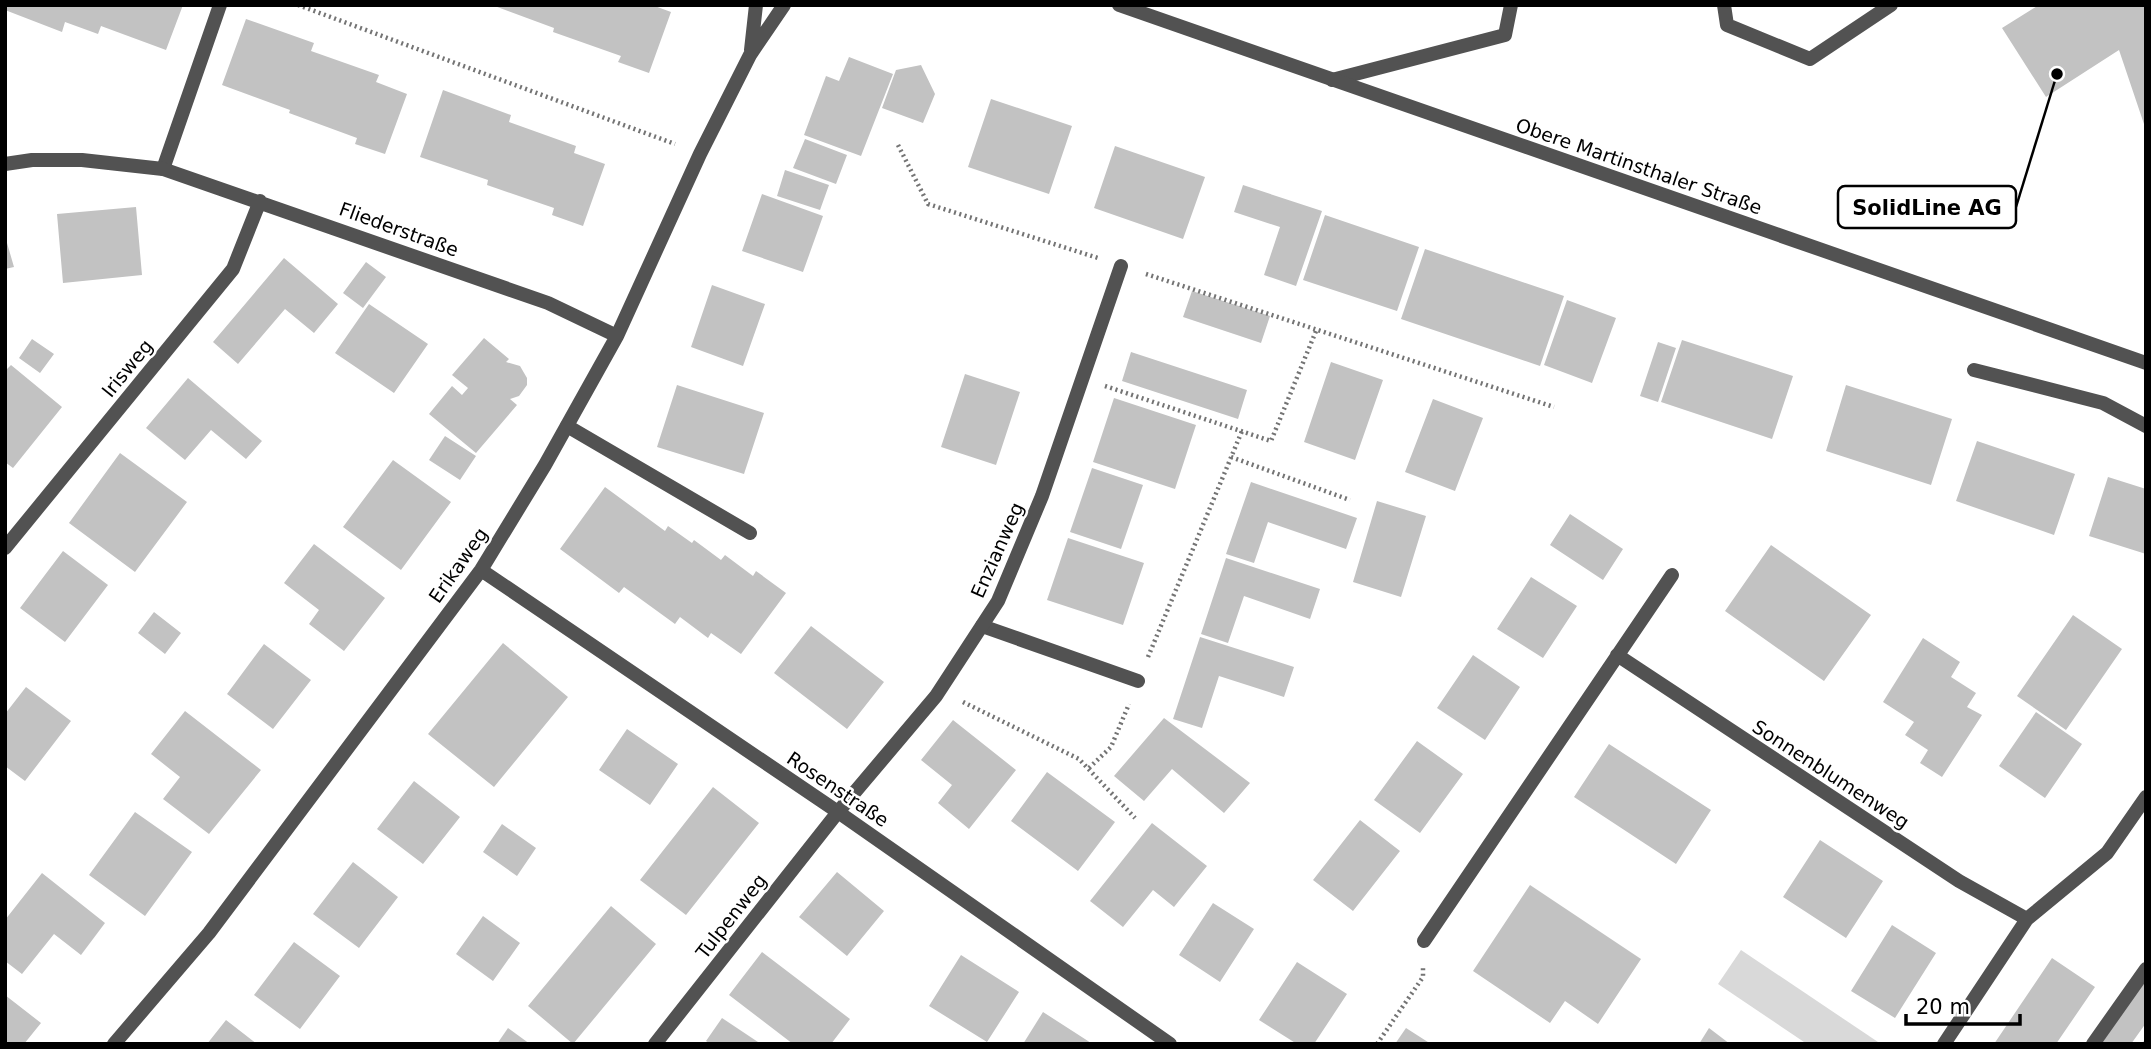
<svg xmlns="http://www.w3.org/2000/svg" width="2151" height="1049" font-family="'DejaVu Sans',sans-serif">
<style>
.green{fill:#d9d9d9}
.building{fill:#c2c2c2}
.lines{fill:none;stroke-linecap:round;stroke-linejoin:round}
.path{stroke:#747474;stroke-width:4.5;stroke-dasharray:2 3.5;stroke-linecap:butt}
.lane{stroke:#525252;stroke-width:14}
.street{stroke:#525252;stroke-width:14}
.rail{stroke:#000;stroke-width:5;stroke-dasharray:10 3.5 2 3.5;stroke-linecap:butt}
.labels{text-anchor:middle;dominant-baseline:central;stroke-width:5;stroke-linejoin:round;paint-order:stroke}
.street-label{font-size:19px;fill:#000;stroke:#fff}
.leader{fill:none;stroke:#000;stroke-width:2.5}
.callout-dot{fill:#000;stroke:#fff;stroke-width:2.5}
.callout{fill:#fff;stroke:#000;stroke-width:2.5}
.callout-label{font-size:21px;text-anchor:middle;font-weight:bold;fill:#000}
</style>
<rect width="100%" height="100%" fill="#fff"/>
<path class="green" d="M 1741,950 L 1881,1044 L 1807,1044 L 1718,984 Z"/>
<path class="building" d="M 5,5 L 183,5 L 166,50 L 101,26 L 98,34 L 65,22 L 62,32 L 5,10 Z
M 492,5 L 652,5 L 671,12 L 649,73 L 618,62 L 621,56 L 553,32 L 554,28 Z
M 2039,5 L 2146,5 L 2146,130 L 2119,50 L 2046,97 L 2002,28 Z
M 246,19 L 314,43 L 311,51 L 379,75 L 376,82 L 407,94 L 385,154 L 355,144 L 357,138 L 289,113 L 290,110 L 222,85 Z
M 849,57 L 893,74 L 861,156 L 804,135 L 826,76 L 839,81 Z
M 921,65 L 935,94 L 923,123 L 882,108 L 896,70 Z
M 443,90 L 511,115 L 509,122 L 576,146 L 574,153 L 605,164 L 583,226 L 552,215 L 554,208 L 487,185 L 488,180 L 420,157 Z
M 991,99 L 1072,126 L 1049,194 L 968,167 Z
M 805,139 L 847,155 L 836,184 L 793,168 Z
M 1115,146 L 1205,177 L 1183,239 L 1094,208 Z
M 785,170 L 829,185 L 820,210 L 777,196 Z
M 1243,185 L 1322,211 L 1296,286 L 1264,275 L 1280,227 L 1234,212 Z
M 762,194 L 823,216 L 803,272 L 742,251 Z
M 136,207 L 142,275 L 63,283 L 57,214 Z
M 1325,215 L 1419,247 L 1397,311 L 1303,280 Z
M 5,236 L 14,267 L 5,269 Z
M 1425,249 L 1564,296 L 1540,366 L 1401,319 Z
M 284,258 L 338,304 L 314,333 L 285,309 L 238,364 L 213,342 Z
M 366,262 L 386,277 L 363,308 L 343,293 Z
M 712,285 L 765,304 L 743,366 L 691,347 Z
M 1192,291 L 1270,316 L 1261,343 L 1183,317 Z
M 1567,300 L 1616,318 L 1592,383 L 1544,365 Z
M 369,304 L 428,344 L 394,393 L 335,353 Z
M 484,338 L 509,359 L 506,362 L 520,366 L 527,378 L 527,385 L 519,396 L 510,399 L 517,405 L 476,453 L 429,414 L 452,386 L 462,395 L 468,388 L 452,375 Z
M 32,339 L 54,354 L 40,373 L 19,358 Z
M 1682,340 L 1793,376 L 1772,439 L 1661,402 Z
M 1658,342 L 1676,348 L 1658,402 L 1640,396 Z
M 1131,352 L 1247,390 L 1238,419 L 1122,381 Z
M 1331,362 L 1383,380 L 1355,460 L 1304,442 Z
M 11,365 L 62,407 L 13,468 L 5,462 L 5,371 Z
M 965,374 L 1020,392 L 996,465 L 941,447 Z
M 188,378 L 262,441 L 246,459 L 211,430 L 185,460 L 146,428 Z
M 677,385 L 764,413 L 744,474 L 657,447 Z
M 1846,385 L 1952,419 L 1931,485 L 1826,451 Z
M 1114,398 L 1196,425 L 1175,489 L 1093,462 Z
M 1433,399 L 1483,418 L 1455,491 L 1405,472 Z
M 445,436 L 476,456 L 460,480 L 429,460 Z
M 1977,441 L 2075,474 L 2054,535 L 1956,501 Z
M 120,453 L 187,502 L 135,572 L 69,523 Z
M 393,460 L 451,502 L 401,570 L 343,527 Z
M 1092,468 L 1143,485 L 1121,549 L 1070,532 Z
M 2108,477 L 2146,489 L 2146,554 L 2089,536 Z
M 1251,482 L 1357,518 L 1346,549 L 1268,522 L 1254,563 L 1226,554 Z
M 605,487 L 665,531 L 668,526 L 692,543 L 694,540 L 721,560 L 725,555 L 753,576 L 756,571 L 786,593 L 741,654 L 711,633 L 708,638 L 680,617 L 675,624 L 624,587 L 619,593 L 560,549 Z
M 1377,501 L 1426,516 L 1401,597 L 1353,582 Z
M 1570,514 L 1623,549 L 1603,580 L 1550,545 Z
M 1068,538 L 1144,563 L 1123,625 L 1047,600 Z
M 314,544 L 385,598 L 344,651 L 309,624 L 319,610 L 284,583 Z
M 1771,545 L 1871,615 L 1824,681 L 1725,611 Z
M 63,551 L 108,585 L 65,642 L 20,608 Z
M 1226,558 L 1320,589 L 1310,619 L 1244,596 L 1228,643 L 1201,634 Z
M 1531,577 L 1577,606 L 1543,658 L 1497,629 Z
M 154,612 L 181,633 L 165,654 L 138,633 Z
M 2073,615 L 2122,649 L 2066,730 L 2017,696 Z
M 811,626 L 884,682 L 847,729 L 774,673 Z
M 1200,637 L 1294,667 L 1284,697 L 1219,676 L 1202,728 L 1173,719 Z
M 1923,638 L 1960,662 L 1951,677 L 1976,693 L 1967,707 L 1982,715 L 1942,777 L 1920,763 L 1928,750 L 1905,735 L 1914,722 L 1883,702 Z
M 503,643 L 568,697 L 494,787 L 428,734 Z
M 264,644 L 311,680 L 273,729 L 227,694 Z
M 1473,655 L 1520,687 L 1485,740 L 1437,708 Z
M 26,687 L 71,721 L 25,781 L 5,766 L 5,714 Z
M 185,711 L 261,770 L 209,834 L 163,799 L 180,777 L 151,754 Z
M 2036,712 L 2082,744 L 2045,798 L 1999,766 Z
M 1164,718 L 1250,783 L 1224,813 L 1172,769 L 1144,801 L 1114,776 Z
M 953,720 L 1016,770 L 969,829 L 938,803 L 952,785 L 921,760 Z
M 627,729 L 678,764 L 650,805 L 599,770 Z
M 1417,741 L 1463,774 L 1420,833 L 1374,800 Z
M 1609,744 L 1711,810 L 1676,864 L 1574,797 Z
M 1047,772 L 1115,822 L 1078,871 L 1011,821 Z
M 414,781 L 460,817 L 423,864 L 377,829 Z
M 713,787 L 759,823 L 686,915 L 640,880 Z
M 135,812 L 192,852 L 145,916 L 89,875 Z
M 1360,820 L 1400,851 L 1353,911 L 1313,880 Z
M 1152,823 L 1207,866 L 1174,907 L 1153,890 L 1123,927 L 1090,901 Z
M 502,824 L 536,848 L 517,876 L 483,852 Z
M 1820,840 L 1883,881 L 1846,938 L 1783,897 Z
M 353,862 L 398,897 L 359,948 L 313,914 Z
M 837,872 L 884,911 L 847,956 L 799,917 Z
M 42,873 L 105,923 L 81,955 L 54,934 L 22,974 L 5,961 L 5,920 Z
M 1530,885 L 1641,959 L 1598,1024 L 1565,1001 L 1550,1023 L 1473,971 Z
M 1213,903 L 1254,929 L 1220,982 L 1179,955 Z
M 611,906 L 656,944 L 573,1044 L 528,1006 Z
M 483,916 L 520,943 L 493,981 L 456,954 Z
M 1892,925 L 1936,953 L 1895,1018 L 1851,991 Z
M 294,942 L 340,976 L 300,1029 L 254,995 Z
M 762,952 L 850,1019 L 831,1044 L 793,1044 L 729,995 Z
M 961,955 L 1019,992 L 987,1042 L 929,1006 Z
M 2052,958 L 2095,987 L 2056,1044 L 1994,1044 Z
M 1297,962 L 1347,994 L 1314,1044 L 1297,1044 L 1259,1020 Z
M 2144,982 L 2146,983 L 2146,1023 L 2131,1044 L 2101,1044 Z
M 5,995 L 41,1023 L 24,1044 L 5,1044 Z
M 1043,1012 L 1088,1041 L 1092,1044 L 1023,1044 Z
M 722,1018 L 761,1044 L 710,1044 L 706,1041 Z
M 226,1020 L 257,1044 L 207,1044 Z
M 508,1028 L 530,1044 L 497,1044 Z
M 1406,1028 L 1431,1044 L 1395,1044 Z
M 1709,1028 L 1730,1044 L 1699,1044 Z"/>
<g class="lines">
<path class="path" d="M 298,5 L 675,144
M 898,145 L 928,204 L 1098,258
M 1146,274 L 1554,407
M 1105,386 L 1271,441 L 1316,331
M 1231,457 L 1350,500
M 1148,657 L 1242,431
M 963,702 L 1079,759 L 1135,818
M 1089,768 L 1111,747 L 1129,704
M 1377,1044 L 1423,977 L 1423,966"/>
<path class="lane" d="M 1724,5 L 1727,25 L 1810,59 L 1891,5
M 1332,80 L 1505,35 L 1511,5
M 163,169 L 220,5
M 1974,370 L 2103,403 L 2146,426
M 567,426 L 750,533
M 982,626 L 1138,681
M 2093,1044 L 2146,969"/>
<path class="street" d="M 1119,5 L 2146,363
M 751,50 L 756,5
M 5,164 L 32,160 L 82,160 L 163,169 L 548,303 L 617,336
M 5,548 L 233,269 L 260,201
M 481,570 L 838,812 L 1170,1044
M 1617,655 L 1959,881 L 2027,919
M 1424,941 L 1672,575
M 114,1044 L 209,933 L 481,570 L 545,465 L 617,336 L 700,154 L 750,55 L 784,5
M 655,1044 L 838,812 L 936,696 L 998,601 L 1042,496 L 1121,266
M 1944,1044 L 2027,919 L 2107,853 L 2146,797"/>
<path class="rail" d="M 2145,1044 L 2146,1043"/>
</g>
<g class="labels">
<g class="street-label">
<text transform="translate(1639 166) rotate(19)">Obere Martinsthaler Straße</text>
<text transform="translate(399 229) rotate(20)">Fliederstraße</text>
<text transform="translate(127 368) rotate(-51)">Irisweg</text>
<text transform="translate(997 550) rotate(-66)">Enzianweg</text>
<text transform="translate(458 565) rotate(-55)">Erikaweg</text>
<text transform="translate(1831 774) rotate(33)">Sonnenblumenweg</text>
<text transform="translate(838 789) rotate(34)">Rosenstraße</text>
<text transform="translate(731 916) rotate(-52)">Tulpenweg</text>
</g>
</g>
<path class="leader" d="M2057 74L2016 207"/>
<circle class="callout-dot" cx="2057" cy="74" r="7"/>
<rect class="callout" x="1838" y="186" width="178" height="42" rx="7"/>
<g class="callout-label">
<text x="1927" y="215">SolidLine AG</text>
</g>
<rect width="2151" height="1049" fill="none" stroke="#000000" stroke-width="14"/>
<path d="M1906 1014v10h114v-10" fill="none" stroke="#000000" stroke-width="3.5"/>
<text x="1916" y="1014" font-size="21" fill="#000000" stroke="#ffffff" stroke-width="5" paint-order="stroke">20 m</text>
</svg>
